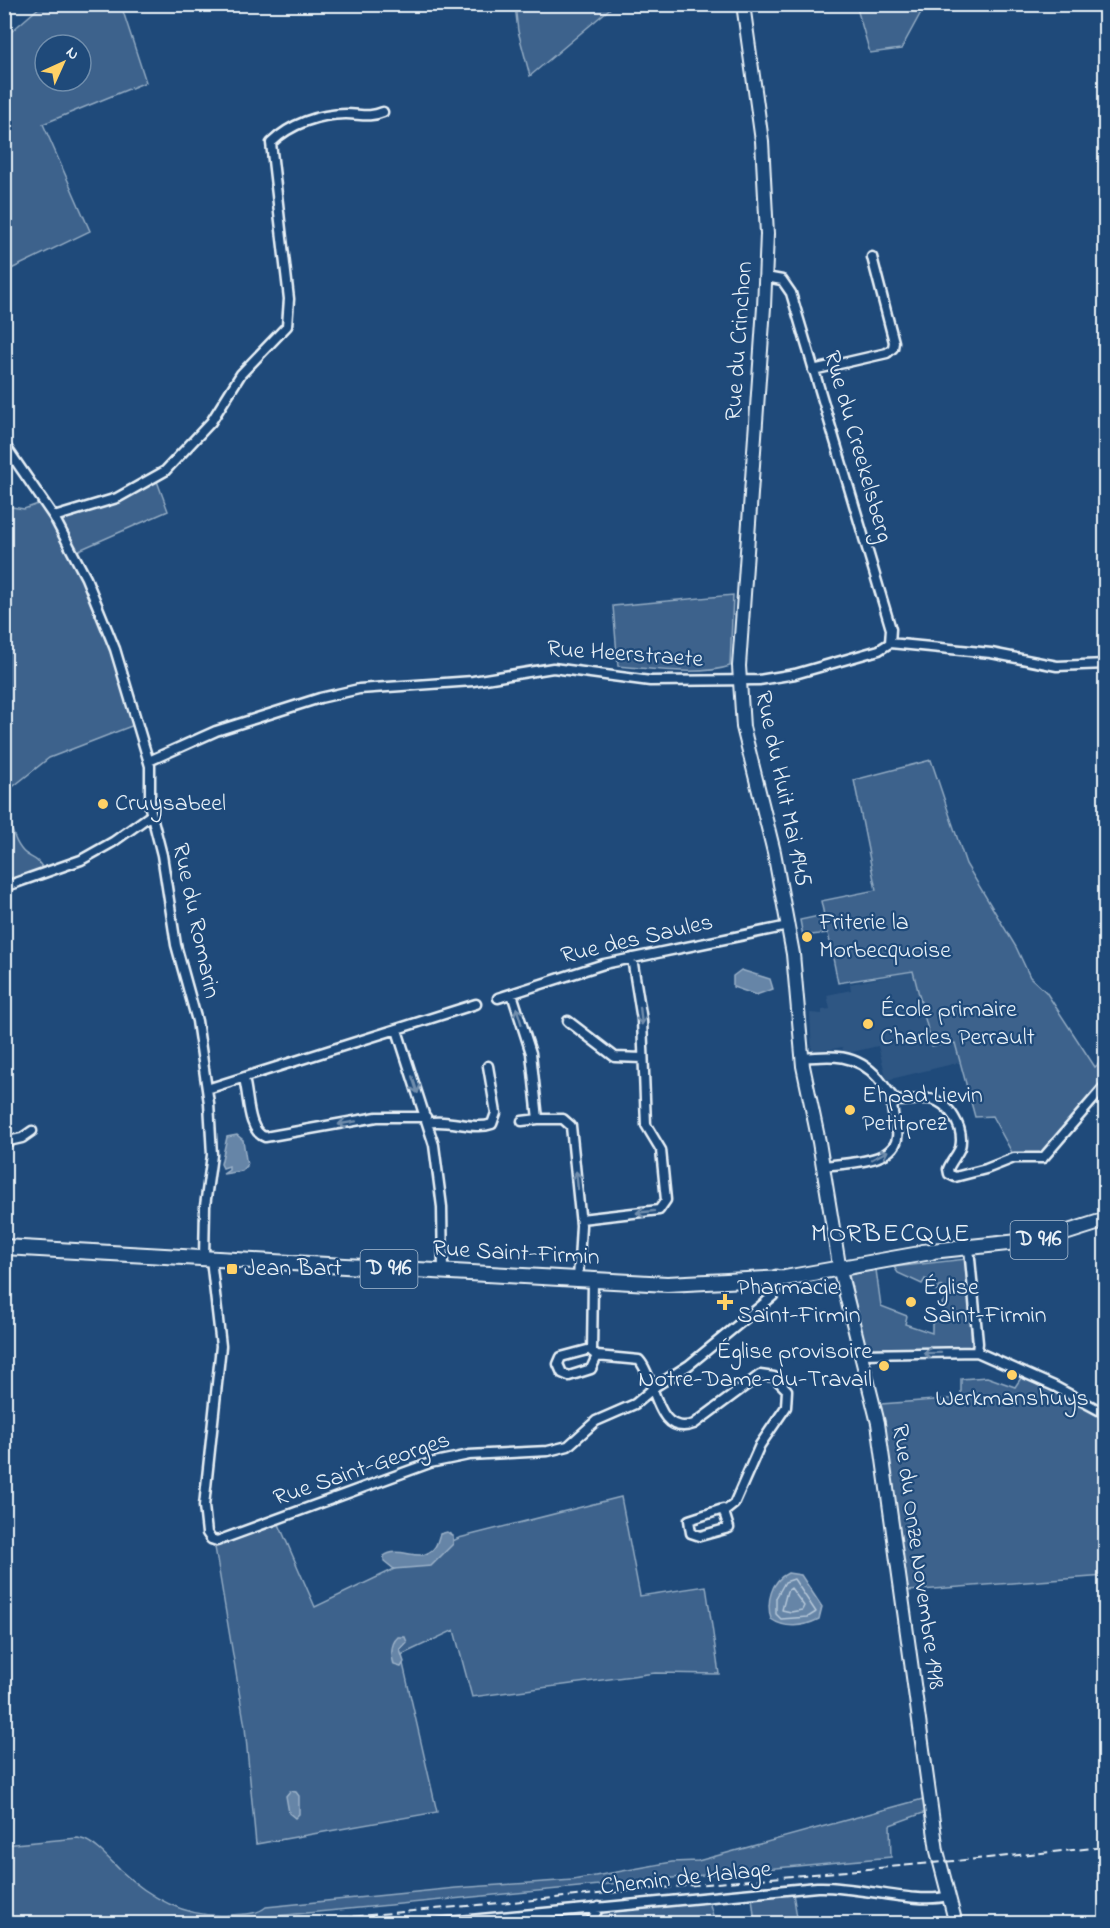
<svg xmlns="http://www.w3.org/2000/svg" width="1110" height="1928" font-family="'Indie Flower',sans-serif">
<style>
.built{fill:#2e5683}
.green{fill:#3c628c;stroke:#92aac2;stroke-width:1.5;fill-rule:evenodd}
.water{fill:#6685a7;stroke:#9ab0c7;stroke-width:1.5}
.lines{fill:none;stroke-linecap:round;stroke-linejoin:round}
.shore{stroke:#b4c6d8;stroke-width:1.5}
.street-casing{stroke:#e8f1f8;stroke-width:13}
.secondary-casing{stroke:#e8f1f8;stroke-width:16}
.primary-casing{stroke:#e8f1f8;stroke-width:18}
.street{stroke:#1f4a7a;stroke-width:8}
.secondary{stroke:#1f4a7a;stroke-width:12}
.primary{stroke:#1f4a7a;stroke-width:14}
.rail{stroke:#e8f1f8;stroke-width:2;stroke-dasharray:9 4.5;stroke-linecap:butt}
.oneway{stroke:#6f8dac}
.poi-dot{fill:#ffd166;stroke:#1f4a7a;stroke-width:2}
.labels{text-anchor:middle;dominant-baseline:central;stroke-width:4.5;stroke-linejoin:round;paint-order:stroke}
.shield{fill:#1f4a7a;stroke:#acbfd2;stroke-width:1.5}
.shield-label{font-size:22px;font-weight:bold;fill:#e8f1f8}
.street-label{font-size:24px;fill:#e8f1f8;stroke:#1f4a7a}
.poi-label{font-size:24px;fill:#e8f1f8;stroke:#1f4a7a;text-anchor:start}
.quarter-label{font-size:27px;letter-spacing:1.5px;fill:#e8f1f8;stroke:#1f4a7a}
</style>
<rect width="100%" height="100%" fill="#1f4a7a"/>
<filter id="ink" filterUnits="userSpaceOnUse"><feTurbulence type="fractalNoise" baseFrequency=".0167" numOctaves="2"/><feDisplacementMap in="SourceGraphic" scale="12" xChannelSelector="R" yChannelSelector="G"/><feConvolveMatrix kernelMatrix="1 2 1 2 8 2 1 2 1" color-interpolation-filters="sRGB"/></filter>
<g filter="url(#ink)">
<path class="built" d="M 913,971 L 932,1046 L 955,1043 L 961,1062 L 887,1080 L 878,1046 L 844,1054 L 842,1047 L 812,1053 L 810,1013 L 822,1014 L 822,1010 L 830,1009 L 827,995 L 851,990 L 850,984 Z"/>
<path class="green" d="M 42,5 L 121,5 L 146,82 L 43,124 L 90,231 L 5,272 L 5,37 ZM 45,45 L 81,45 L 81,81 L 45,81 Z
M 515,5 L 515,4 L 614,5 L 530,76 L 518,31 Z
M 856,5 L 856,4 L 925,5 L 901,49 L 870,53 Z
M 157,481 L 168,511 L 77,551 L 61,520 L 112,504 Z
M 41,503 C 85,572 111,647 134,725 L 49,758 L 5,793 L 5,506 L 24,509 Z
M 733,595 L 730,666 C 702,676 649,669 618,666 L 613,606 Z
M 931,760 L 966,864 L 1016,947 L 1030,977 L 1046,992 L 1095,1067 L 1105,1058 L 1105,1082 L 1042,1153 L 1014,1156 L 992,1116 L 975,1117 L 955,1043 L 932,1046 L 913,971 L 838,983 L 828,933 L 803,936 L 800,920 L 824,915 L 821,901 L 876,890 L 854,780 Z
M 4,795 C 9,812 10,835 21,849 C 28,859 36,855 44,870 L 4,883 Z
M 966,1259 L 972,1347 L 866,1350 L 849,1275 L 876,1270 L 881,1306 L 907,1316 L 905,1324 L 932,1333 L 932,1324 L 944,1310 L 942,1303 L 946,1299 L 943,1293 L 945,1288 L 940,1286 L 938,1291 L 934,1290 L 937,1284 L 925,1279 L 922,1284 L 898,1273 L 894,1267 Z
M 1023,1375 L 1105,1417 L 1105,1576 L 908,1591 L 881,1404 L 961,1398 L 961,1379 L 987,1377 L 1015,1387 Z
M 621,1497 L 640,1596 L 706,1586 L 719,1674 L 655,1673 L 472,1697 L 454,1630 L 401,1655 L 437,1812 L 256,1844 L 245,1727 L 215,1547 L 278,1522 L 315,1607 L 459,1538 Z
M 923,1799 L 926,1812 L 890,1825 L 891,1857 L 192,1924 L 5,1923 L 4,1845 L 78,1838 L 85,1840 C 98,1846 109,1859 120,1870 C 150,1898 188,1919 231,1915 C 244,1914 256,1915 266,1907 L 456,1888 L 573,1880 L 672,1862 L 698,1861 Z
M 793,1893 L 798,1923 L 755,1923 L 752,1897 Z
M 709,1901 L 715,1923 L 594,1924 L 603,1913 L 612,1910 Z"/>
<path class="water" d="M 741,970 L 770,979 L 773,989 L 756,995 L 733,987 L 733,976 Z
M 237,1135 L 243,1140 L 247,1166 L 242,1171 L 223,1174 L 229,1170 L 229,1166 L 223,1168 L 221,1164 L 227,1137 Z
M 447,1532 L 453,1536 L 453,1544 L 431,1566 L 394,1569 L 384,1561 L 384,1556 C 400,1544 422,1566 435,1547 C 438,1543 438,1538 440,1534 Z
M 788,1573 L 801,1575 L 822,1607 L 819,1619 C 803,1627 785,1629 771,1619 C 766,1602 771,1581 788,1573 Z
M 398,1637 L 405,1637 L 407,1642 L 400,1650 L 404,1662 L 401,1667 L 394,1665 C 391,1655 390,1644 398,1637 Z
M 290,1791 L 296,1792 L 299,1796 L 299,1814 L 295,1818 L 289,1813 L 286,1796 Z"/>
<g class="lines">
<path class="shore" d="M 794,1579 L 816,1612 L 808,1617 L 781,1619 L 776,1614 L 776,1598 L 785,1582 Z
M 791,1588 L 804,1606 L 802,1610 L 791,1612 L 782,1610 L 787,1591 Z"/>
<defs>
<path id="street" d="M 766,277 L 782,280 L 791,293 L 891,629 L 890,643
M 813,370 L 887,353 L 893,348 L 894,342 L 872,257
M 4,444 L 54,517 L 86,578 L 115,649 L 150,766 L 150,808 L 162,855 L 176,945 L 197,1021 L 209,1103 L 212,1155 L 205,1206 L 204,1258
M 54,517 L 117,498 L 165,471 L 211,422 L 241,374 L 287,326 L 289,299 L 271,143 C 290,124 319,114 346,114 C 360,114 369,118 383,112
M 890,643 L 991,653 L 1057,666 L 1106,664
M 149,761 L 216,731 L 320,698 L 359,689 L 473,681 L 553,668 L 650,681 L 759,680 L 795,674 L 879,650 L 890,643
M 4,887 L 81,860 L 113,842 L 151,815
M 512,994 L 531,1053 L 538,1119 L 563,1119 L 571,1126 L 581,1225 L 578,1280
M 498,998 L 604,964 L 788,926
M 568,1021 L 615,1057 L 643,1058
M 397,1030 L 434,1145 L 442,1207 L 443,1272
M 802,1058 C 831,1055 856,1053 878,1078 C 884,1085 889,1094 896,1100 C 907,1103 918,1097 930,1099 C 949,1102 965,1128 960,1148 C 957,1155 951,1162 948,1169 L 949,1174 L 955,1177 L 986,1169 L 1014,1158 L 1043,1158 L 1104,1087
M 244,1079 C 249,1095 247,1131 265,1137 L 377,1117 L 426,1117
M 207,1089 L 476,1004
M 522,1121 L 538,1119
M 427,1123 C 449,1118 473,1131 492,1124 L 496,1113 L 488,1066
M 4,1142 L 22,1138 L 32,1131
M 823,1166 C 844,1163 902,1164 897,1131 C 895,1121 890,1108 893,1098
M 581,1219 L 659,1210 L 666,1200 L 661,1150 L 646,1125 L 642,1020 L 632,958
M 969,1248 L 978,1343 L 977,1352
M 211,1259 L 221,1346 L 204,1506 L 207,1533 L 211,1539 L 217,1541 L 430,1463 L 469,1455 L 548,1451 L 568,1446 L 596,1421 L 635,1404 L 656,1386 L 689,1365 L 773,1296 L 777,1290 L 776,1275
M 593,1281 L 592,1352 L 597,1356 L 639,1360 C 656,1378 655,1438 694,1424 L 760,1375 L 774,1377 L 787,1390 L 786,1407 L 760,1445 L 734,1504 L 724,1512
M 591,1349 L 561,1357 L 558,1364 L 562,1373 L 569,1376 L 591,1369 L 597,1356
M 862,1354 L 977,1352 L 1054,1386 L 1106,1414
M 723,1509 L 729,1528 L 700,1536 L 691,1533 L 689,1520 Z
M 428,1924 L 817,1887 C 855,1885 917,1905 948,1896
M 590,1924 L 599,1907"/>
<path id="secondary" d="M 743,4 L 762,141 L 767,234 L 764,307 L 739,666 L 743,727 L 774,852 L 793,954 L 803,1066 L 819,1142 L 840,1271 L 878,1423 L 937,1851 L 956,1924"/>
<path id="primary" d="M 4,1247 L 667,1284 L 785,1278 L 931,1252
M 922,1252 L 1046,1239 L 1106,1220"/>
</defs>
<use href="#street" class="street-casing"/>
<use href="#secondary" class="secondary-casing"/>
<use href="#primary" class="primary-casing"/>
<use href="#street" class="street"/>
<use href="#secondary" class="secondary"/>
<use href="#primary" class="primary"/>
<path class="rail" d="M 273,1924 L 1106,1847"/>
</g>
<defs><path id="oneway-shaft" d="M-6 0H5M1.5-3L5.5 0L1.5 3" fill="none" stroke-width="1.6" stroke-linecap="round" stroke-linejoin="round" transform="scale(1.5)"/></defs>
<g class="oneway">
<use href="#oneway-shaft" transform="translate(519 1016) rotate(-107)"/>
<use href="#oneway-shaft" transform="translate(641 1016) rotate(84)"/>
<use href="#oneway-shaft" transform="translate(415 1085) rotate(72)"/>
<use href="#oneway-shaft" transform="translate(347 1123) rotate(170)"/>
<use href="#oneway-shaft" transform="translate(880 1155) rotate(-28)"/>
<use href="#oneway-shaft" transform="translate(577 1180) rotate(-96)"/>
<use href="#oneway-shaft" transform="translate(645 1212) rotate(174)"/>
<use href="#oneway-shaft" transform="translate(932 1353) rotate(179)"/>
</g>
</g>
<g class="poi-dot">
<circle cx="103" cy="804" r="6"/>
<circle cx="807" cy="937" r="6"/>
<circle cx="868" cy="1024" r="6"/>
<circle cx="850" cy="1110" r="6"/>
<rect x="226" y="1263" width="12" height="12" rx="3"/>
<path d="M722 1293h6v6h6v6h-6v6h-6v-6h-6v-6h6z"/>
<circle cx="911" cy="1302" r="6"/>
<circle cx="884" cy="1366" r="6"/>
<circle cx="1012" cy="1375" r="6"/>
</g>
<g class="labels">
<g class="shield">
<rect x="1010.5" y="1221" width="57" height="38" rx="4.5"/>
<rect x="360.5" y="1250" width="57" height="38" rx="4.5"/>
</g>
<g class="shield-label">
<text x="1039" y="1240">D 916</text>
<text x="389" y="1269">D 916</text>
</g>
<g class="street-label">
<text transform="translate(740 341) rotate(-86)">Rue du Crinchon</text>
<text transform="translate(857 447) rotate(74)">Rue du Creekelsberg</text>
<text transform="translate(625 655) rotate(4)">Rue Heerstraete</text>
<text transform="translate(782 789) rotate(78)">Rue du Huit Mai 1945</text>
<text transform="translate(195 921) rotate(78)">Rue du Romarin</text>
<text transform="translate(637 940) rotate(-13)">Rue des Saules</text>
<text transform="translate(516 1254) rotate(3)">Rue Saint-Firmin</text>
<text transform="translate(362 1470) rotate(-19)">Rue Saint-Georges</text>
<text transform="translate(917 1557) rotate(82)">Rue du Onze Novembre 1918</text>
<text transform="translate(686 1879) rotate(-6)">Chemin de Halage</text>
</g>
<g class="poi-label">
<text x="115" y="804">Cruysabeel</text>
<text x="819" y="923">Friterie la<tspan x="819" dy="28">Morbecquoise</tspan></text>
<text x="880" y="1010">École primaire<tspan x="880" dy="28">Charles Perrault</tspan></text>
<text x="862" y="1096">Ehpad Lievin<tspan x="862" dy="28">Petitprez</tspan></text>
<text x="244" y="1269">Jean Bart</text>
<text x="737" y="1288">Pharmacie<tspan x="737" dy="28">Saint-Firmin</tspan></text>
<text x="923" y="1288">Église<tspan x="923" dy="28">Saint-Firmin</tspan></text>
<text x="872" y="1352" text-anchor="end">Église provisoire<tspan x="872" dy="28">Notre-Dame-du-Travail</tspan></text>
<text x="1012" y="1399" text-anchor="middle">Werkmanshuys</text>
</g>
<g class="quarter-label">
<text x="891" y="1234">MORBECQUE</text>
</g>
</g>
<rect width="1110" height="1928" fill="none" stroke="#1f4a7a" stroke-width="24"/>
<rect x="12" y="12" width="1086" height="1904" fill="none" stroke="#e8f1f8" stroke-width="2" filter="url(#ink)"/>
<g transform="translate(63 63) rotate(45)"><circle r="28" fill="#1f4a7a" stroke="#6f8dac" stroke-width="1.5"/>
<path d="M0-4.5L10 22L0 15L-10 22Z" fill="#ffd166"/>
<text y="-9" font-size="16" font-weight="bold" text-anchor="middle" fill="#e8f1f8">N</text>
</g>
</svg>
